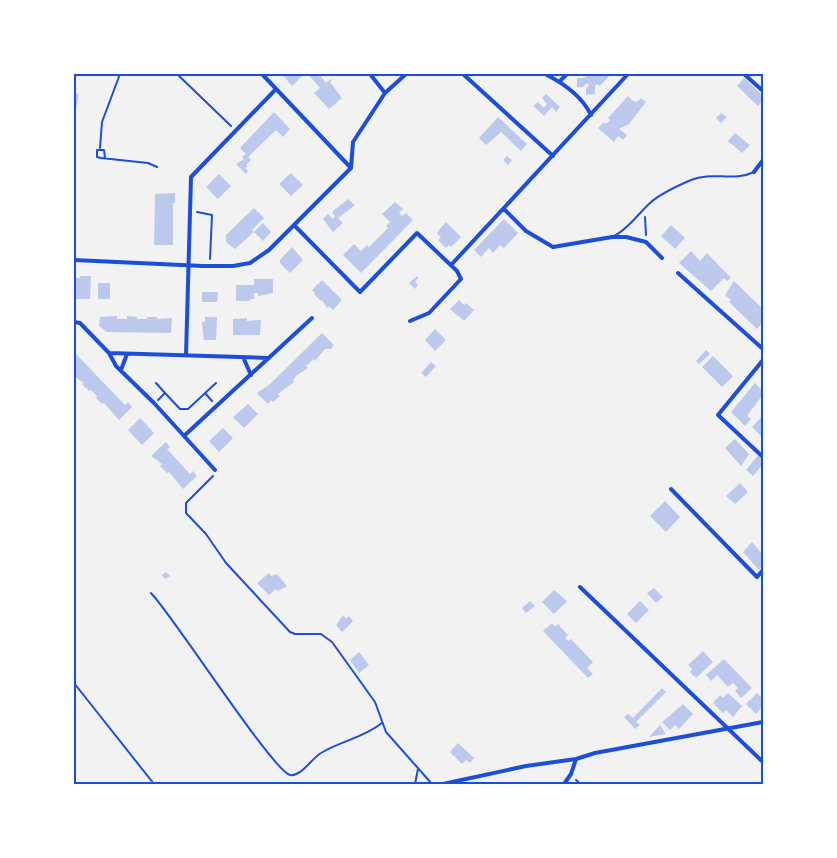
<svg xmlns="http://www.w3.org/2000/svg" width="837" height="858" font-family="'IBM Plex Serif',serif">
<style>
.building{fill:#bdc9ec}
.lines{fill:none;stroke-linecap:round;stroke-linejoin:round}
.path{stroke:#1d4ed8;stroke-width:2}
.service{stroke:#1d4ed8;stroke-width:2}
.minor{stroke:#1d4ed8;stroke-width:4}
.neatline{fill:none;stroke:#1d4ed8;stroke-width:2}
</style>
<rect width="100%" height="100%" fill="#f2f2f2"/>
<path class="building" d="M 282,74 L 299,74 L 302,76 L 292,86 Z
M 308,74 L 319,74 L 326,83 L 331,79 L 332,80 L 330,82 L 342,98 L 329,109 L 314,93 L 320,88 Z
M 591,74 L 611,74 L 600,86 L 597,84 L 595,86 L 595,94 L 586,95 L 586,89 L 589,85 L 587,83 L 583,87 L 577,87 L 577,78 L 584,78 Z
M 744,78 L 763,96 L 763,100 L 758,106 L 737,86 Z
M 74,93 L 79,94 L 75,115 L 74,115 Z
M 546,94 L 560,107 L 556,112 L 552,107 L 544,116 L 533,106 L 538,102 L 544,108 L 547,104 L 542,98 Z
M 628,96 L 633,101 L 637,102 L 641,98 L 646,102 L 629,124 L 619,129 L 627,135 L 623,140 L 618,136 L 614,142 L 598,128 L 604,122 L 606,124 L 610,120 L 608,118 Z
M 274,112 L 290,129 L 283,137 L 276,130 L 248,157 L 251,160 L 246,165 L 248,166 L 245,168 L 248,171 L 246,174 L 236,164 L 244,159 L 242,157 L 246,154 L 240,148 Z
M 721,113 L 727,117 L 721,123 L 716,118 Z
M 498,117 L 527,144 L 521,151 L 501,132 L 486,145 L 479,138 Z
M 735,133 L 750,145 L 742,153 L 728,141 Z
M 507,156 L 512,160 L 508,165 L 503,160 Z
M 291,173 L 303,185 L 291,196 L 279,184 Z
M 219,174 L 231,186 L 218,199 L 206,187 Z
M 175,193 L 175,203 L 173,203 L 173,245 L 154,245 L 155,194 Z
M 348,199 L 355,205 L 338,218 L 343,223 L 333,232 L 323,219 L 328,214 L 333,219 L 335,216 L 332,212 Z
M 395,202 L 403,209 L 399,213 L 402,216 L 406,213 L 413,220 L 361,273 L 343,255 L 354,244 L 361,251 L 367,245 L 369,247 L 388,228 L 386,226 L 390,222 L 382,214 Z
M 254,208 L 264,218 L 252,230 L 254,232 L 263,223 L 271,232 L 263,241 L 254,232 L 235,249 L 226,242 L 226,235 Z
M 504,219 L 518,233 L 504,248 L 500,245 L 493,253 L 489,248 L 481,257 L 474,250 Z
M 446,222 L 461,237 L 451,247 L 449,245 L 446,248 L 438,240 L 441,237 L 437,234 L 439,230 Z
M 671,225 L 685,238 L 675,249 L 661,236 Z
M 292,247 L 303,260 L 290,273 L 280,263 L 280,260 Z
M 691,251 L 700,261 L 707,253 L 731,278 L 727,281 L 724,278 L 711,291 L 679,263 Z
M 80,276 L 91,276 L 90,299 L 74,299 L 74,278 L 80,278 Z
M 417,276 L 418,278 L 415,282 L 418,285 L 415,289 L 409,283 Z
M 254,279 L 273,279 L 273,293 L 258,296 L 258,293 L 254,293 L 254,299 L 250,299 L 250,301 L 236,301 L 236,285 L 254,285 Z
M 322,280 L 342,300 L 333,310 L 329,306 L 327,308 L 322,300 L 321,301 L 314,294 L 315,293 L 312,290 Z
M 734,281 L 763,309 L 763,322 L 757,329 L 729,302 L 731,300 L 725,295 Z
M 98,283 L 110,283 L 110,299 L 98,299 Z
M 202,292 L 218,292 L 217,302 L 202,302 Z
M 459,300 L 464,305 L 466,303 L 474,310 L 464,321 L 450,309 Z
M 117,316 L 117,319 L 127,319 L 127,316 L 137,317 L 137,319 L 147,319 L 147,317 L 157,317 L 157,319 L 172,318 L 171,333 L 107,332 L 99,326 L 100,317 Z
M 205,317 L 217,317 L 216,340 L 204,340 L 202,322 L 205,322 Z
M 247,318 L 247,321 L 261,320 L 260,335 L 233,335 L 233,319 Z
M 435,329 L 446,340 L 435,351 L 425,340 Z
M 322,333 L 334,345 L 331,349 L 325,349 L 315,361 L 314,359 L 306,366 L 308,368 L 296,376 L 293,380 L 294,382 L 278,394 L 280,396 L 273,402 L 271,400 L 268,404 L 257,393 L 269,385 Z
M 706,350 L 710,354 L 699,364 L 696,361 Z
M 74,352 L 125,405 L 128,402 L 132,407 L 119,420 L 104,403 L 102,404 L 96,398 L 97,396 L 91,390 L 89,391 L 82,384 L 84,383 L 74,376 Z
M 713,356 L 733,376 L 722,387 L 702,367 Z
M 431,362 L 436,366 L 426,377 L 421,373 Z
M 755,383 L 763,391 L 763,399 L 761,397 L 747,416 L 751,419 L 745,426 L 731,412 Z
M 248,404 L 258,414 L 244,428 L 233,417 Z
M 763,415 L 763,438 L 752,427 Z
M 140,418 L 154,433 L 142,445 L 128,430 Z
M 223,428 L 233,438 L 219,452 L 209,441 Z
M 735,439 L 749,454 L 741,466 L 725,448 Z
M 166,442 L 170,447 L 167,449 L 190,474 L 193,471 L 197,476 L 183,489 L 169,472 L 167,473 L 160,466 L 162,464 L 151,456 Z
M 758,455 L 763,460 L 763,464 L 753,476 L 746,470 Z
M 740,483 L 748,492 L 735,504 L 726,496 Z
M 665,501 L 680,517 L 666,532 L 650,516 Z
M 752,542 L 763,555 L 763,565 L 759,570 L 743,552 Z
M 166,572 L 170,576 L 165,579 L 162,575 Z
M 269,573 L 271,576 L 277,574 L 287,586 L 278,591 L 276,589 L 269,595 L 257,583 Z
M 654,588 L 663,597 L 656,603 L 647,593 Z
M 554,590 L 567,601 L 554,614 L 542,602 Z
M 530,601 L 535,606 L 526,613 L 522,608 Z
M 640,601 L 649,610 L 636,623 L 627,614 Z
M 343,615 L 346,619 L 349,616 L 353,621 L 342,632 L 336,625 Z
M 552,623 L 555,627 L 558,624 L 568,635 L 565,638 L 568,641 L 571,639 L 593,662 L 587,668 L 593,674 L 588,678 L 543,631 Z
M 703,651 L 713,662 L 696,678 L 690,672 L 692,669 L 688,665 Z
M 359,652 L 369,665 L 359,673 L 350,660 Z
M 724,659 L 752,688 L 741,698 L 735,691 L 738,688 L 733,683 L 728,687 L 717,675 L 711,681 L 706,675 Z
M 662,688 L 666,692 L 636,722 L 640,725 L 635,729 L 624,717 L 628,714 L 633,718 Z
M 728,693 L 742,706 L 733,717 L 726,710 L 723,713 L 713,703 L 720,695 L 723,698 Z
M 757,693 L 763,699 L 763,710 L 761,708 L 756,714 L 746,704 Z
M 683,704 L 693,714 L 679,729 L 675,725 L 670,730 L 662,722 Z
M 660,725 L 666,734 L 649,737 Z
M 458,743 L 474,758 L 470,763 L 466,760 L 462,764 L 450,752 Z"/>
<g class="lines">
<path class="path" d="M 177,74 L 231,126
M 100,148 L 102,122 L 120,74
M 105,158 L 104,150 L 97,150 L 97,157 L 101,158 L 148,163 L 157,167
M 197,212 L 212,215 L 210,259
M 645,217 L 646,235
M 156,383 L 165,393
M 205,393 L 212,401
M 158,400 L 165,393 L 180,409 L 188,409 L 216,383
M 213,476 L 186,503 L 186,513 L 206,534 L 226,563 L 290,632 L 295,634 L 321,634 L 332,642 L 375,702 L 386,732 L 432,784
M 151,593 C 174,617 272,770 290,775 C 301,777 312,758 321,753 C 341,741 363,738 382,723
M 74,683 L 154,784
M 576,780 L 580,784
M 415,784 L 418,769"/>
<path class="service" d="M 614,236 C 627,230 639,213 650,203 C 661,193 677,186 691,180 C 712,171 734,182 754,172"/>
<path class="minor" d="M 262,74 L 351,168
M 370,74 L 385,93
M 463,74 L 553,156
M 545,74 C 563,83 582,96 591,115
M 744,74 L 763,91
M 74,77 L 75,74
M 560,81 L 567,74
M 754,172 L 763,160
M 504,209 L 526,231 L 553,247 L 612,237 L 626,237 L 646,242 L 662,258
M 294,225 L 360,292 L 417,233 L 457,271 L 461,279 L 429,313 L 410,321
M 74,260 L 203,266 L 233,266 L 250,263 L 269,250 L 351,168 L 353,142 L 385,93 L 406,74
M 451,265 L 628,74
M 678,273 L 763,349
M 74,322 L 80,323 L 109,353 L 116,366 L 154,403 L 215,470
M 109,353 L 269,358
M 186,355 L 191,177 L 276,89
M 243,357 L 251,375
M 763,360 L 718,415 L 763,457
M 121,370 L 127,354
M 185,435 L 312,318
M 671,489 L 757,577 L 763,570
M 580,587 L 763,762
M 443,784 L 526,766 L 576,759 L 595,753 L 763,722
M 564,784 L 571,774 L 576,759"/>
</g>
<rect width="837" height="858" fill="none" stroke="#ffffff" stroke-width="150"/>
<rect x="75" y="75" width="687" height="708" class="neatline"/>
</svg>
